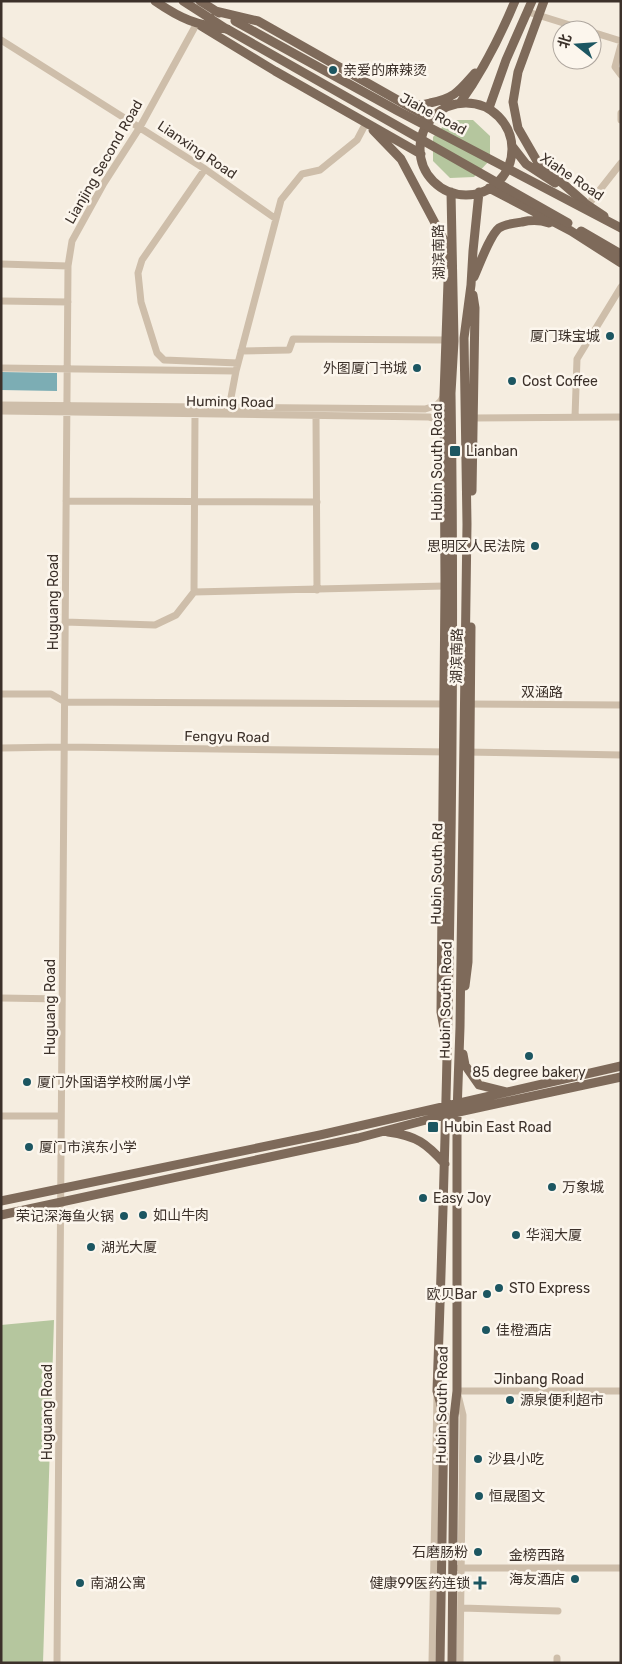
<svg xmlns="http://www.w3.org/2000/svg" width="622" height="1664" font-family="Rubik,'Noto Sans SC',sans-serif">
<style>
.green{fill:#b5c69e}
.water{fill:#7cadb4}
.lines{fill:none;stroke-linecap:round;stroke-linejoin:round}
.minor{stroke:#cebeaa;stroke-width:7}
.major{stroke:#7e6a5a;stroke-width:9}
.major-bridge{stroke:#7e6a5a;stroke-width:9}
.poi-dot{fill:#1c5661;stroke:#fcf6ed;stroke-width:2}
.labels{text-anchor:middle;dominant-baseline:central;stroke-width:5;stroke-linejoin:round;paint-order:stroke}
.poi-label{font-size:14px;fill:#3c312a;stroke:#fcf6ed;text-anchor:start}
.street-label{font-size:14px;fill:#3c312a;stroke:#fcf6ed}
</style>
<rect width="100%" height="100%" fill="#f5ede0"/>
<path class="green" d="M 449,120 L 473,120 L 490,136 L 490,160 L 474,177 L 450,178 L 433,161 L 433,137 Z
M 54,1320 L 43,1663 L 1,1663 L 1,1325 Z"/>
<path class="water" d="M 1,372 L 57,373 L 57,391 L 1,390 Z"/>
<g class="lines">
<path class="minor" d="M 528,12 L 586,30
M 592,32 L 621,41
M 1,40 L 205,169 L 276,219
M 621,45 L 615,67 L 621,75
M 621,113 L 621,120
M 205,169 L 142,260 L 138,273 L 141,302 L 157,353 L 164,360 L 238,363
M 588,205 L 621,163
M 1,264 L 68,266
M 1,301 L 68,302
M 241,351 L 289,350 L 293,339 L 445,340
M 1,368 L 236,371
M 1,405 L 425,409 C 434,406 439,406 443,397
M 229,408 L 236,371 L 281,200 L 302,174 L 320,170 L 357,140 L 366,123
M 1,411 L 429,417 L 437,419 L 442,434
M 316,416 L 317,590
M 575,417 L 577,359 L 621,287
M 473,418 L 621,417
M 66,501 L 317,502
M 194,592 L 195,414
M 65,622 L 155,625 L 176,615 L 194,592 L 445,586
M 1,694 L 51,694 L 65,702 L 448,704
M 466,704 L 621,705
M 1,748 L 64,747 L 448,752
M 465,752 L 621,755
M 1,998 L 62,999
M 1,1116 L 61,1116
M 459,1568 L 621,1568
M 462,1608 L 558,1611
M 57,1663 L 68,266 L 72,241 L 104,183 L 140,127 L 197,23
M 432,1663 L 437,1394
M 460,1663 L 463,1415 L 457,1391 L 621,1391
M 557,1663 L 557,1658"/>
<path class="major" d="M 155,1 C 181,19 196,25 227,29
M 183,1 L 225,28
M 200,1 L 219,13
M 544,1 L 518,72 L 513,102 L 518,128 L 537,161 L 584,202
M 215,11 L 258,21 L 431,119
M 201,26 L 275,71 L 421,154
M 407,103 C 416,106 422,105 430,103 C 455,98 459,91 475,73
M 460,103 C 482,72 500,37 515,1
M420 149a46 46 0 1 1 92 0a46 46 0 1 1-92 0Z
M 489,108 L 506,60 L 532,1
M 373,130 L 401,159 L 444,240 L 449,265
M 512,146 L 526,164 L 555,183
M 489,188 L 571,231 L 621,263
M 580,200 L 604,216
M 581,231 L 621,254
M 474,277 C 479,266 490,235 499,228 C 505,224 514,223 522,222 C 531,220 540,220 549,223
M 472,491 L 475,308 L 473,295
M 465,986 L 468,962 L 471,627
M 445,1033 L 441,1012 L 445,586 L 444,395 L 448,282
M 463,1054 L 465,1065 L 479,1085 L 507,1092
M 388,1132 C 417,1136 426,1143 445,1164
M 1,1201 L 320,1135 L 621,1066
M 1,1215 L 358,1138 L 445,1115 L 621,1077
M 440,1663 L 444,1415 L 437,1391 C 449,1059 456,726 451,393 L 454,341 L 451,192
M 452,1663 L 454,1417 L 457,1391 L 457,1113 L 460,1027 L 467,524 L 464,338 L 471,285 L 473,251 L 479,192"/>
<path class="major-bridge" d="M 235,21 L 398,111 L 621,228
M 227,29 L 568,223"/>
</g>
<g class="poi-dot">
<circle cx="333" cy="70" r="5"/>
<circle cx="610" cy="336" r="5"/>
<circle cx="417" cy="368" r="5"/>
<circle cx="512" cy="381" r="5"/>
<rect x="449" y="445" width="12" height="12" rx="2.5"/>
<circle cx="535" cy="546" r="5"/>
<circle cx="529" cy="1056" r="5"/>
<circle cx="27" cy="1082" r="5"/>
<rect x="427" y="1121" width="12" height="12" rx="2.5"/>
<circle cx="29" cy="1147" r="5"/>
<circle cx="552" cy="1187" r="5"/>
<circle cx="423" cy="1198" r="5"/>
<circle cx="143" cy="1215" r="5"/>
<circle cx="124" cy="1216" r="5"/>
<circle cx="516" cy="1235" r="5"/>
<circle cx="91" cy="1247" r="5"/>
<circle cx="499" cy="1288" r="5"/>
<circle cx="487" cy="1294" r="5"/>
<circle cx="486" cy="1330" r="5"/>
<circle cx="510" cy="1400" r="5"/>
<circle cx="478" cy="1459" r="5"/>
<circle cx="479" cy="1496" r="5"/>
<circle cx="478" cy="1552" r="5"/>
<circle cx="575" cy="1579" r="5"/>
<circle cx="80" cy="1583" r="5"/>
<path d="M477.5 1575.5h5v5h5v5h-5v5h-5v-5h-5v-5h5z"/>
</g>
<g class="labels">
<g class="poi-label">
<text x="343" y="70">亲爱的麻辣烫</text>
<text x="600" y="336" text-anchor="end">厦门珠宝城</text>
<text x="407" y="368" text-anchor="end">外图厦门书城</text>
<text x="522" y="381">Cost Coffee</text>
<text x="466" y="451">Lianban</text>
<text x="525" y="546" text-anchor="end">思明区人民法院</text>
<text x="529" y="1072" text-anchor="middle">85 degree bakery</text>
<text x="37" y="1082">厦门外国语学校附属小学</text>
<text x="444" y="1127">Hubin East Road</text>
<text x="39" y="1147">厦门市滨东小学</text>
<text x="562" y="1187">万象城</text>
<text x="433" y="1198">Easy Joy</text>
<text x="153" y="1215">如山牛肉</text>
<text x="114" y="1216" text-anchor="end">荣记深海鱼火锅</text>
<text x="526" y="1235">华润大厦</text>
<text x="101" y="1247">湖光大厦</text>
<text x="509" y="1288">STO Express</text>
<text x="477" y="1294" text-anchor="end">欧贝Bar</text>
<text x="496" y="1330">佳橙酒店</text>
<text x="520" y="1400">源泉便利超市</text>
<text x="488" y="1459">沙县小吃</text>
<text x="489" y="1496">恒晟图文</text>
<text x="468" y="1552" text-anchor="end">石磨肠粉</text>
<text x="565" y="1579" text-anchor="end">海友酒店</text>
<text x="90" y="1583">南湖公寓</text>
<text x="470" y="1583" text-anchor="end">健康99医药连锁</text>
</g>
<g class="street-label">
<text transform="translate(433 114) rotate(28)">Jiahe Road</text>
<text transform="translate(197 150) rotate(34)">Lianxing Road</text>
<text transform="translate(104 162) rotate(-60)">Lianjing Second Road</text>
<text transform="translate(572 177) rotate(34)">Xiahe Road</text>
<text transform="translate(439 252) rotate(-91)">湖滨南路</text>
<text transform="translate(230 402) rotate(1)">Huming Road</text>
<text transform="translate(437 462) rotate(-90)">Hubin South Road</text>
<text transform="translate(53 602) rotate(-90)">Huguang Road</text>
<text transform="translate(457 656) rotate(-89)">湖滨南路</text>
<text x="542" y="692">双涵路</text>
<text transform="translate(227 737) rotate(1)">Fengyu Road</text>
<text transform="translate(437 874) rotate(-89)">Hubin South Rd</text>
<text transform="translate(446 1000) rotate(-89)">Hubin South Road</text>
<text transform="translate(50 1007) rotate(-90)">Huguang Road</text>
<text x="539" y="1379">Jinbang Road</text>
<text transform="translate(442 1405) rotate(-89)">Hubin South Road</text>
<text transform="translate(47 1412) rotate(-90)">Huguang Road</text>
<text x="537" y="1555">金榜西路</text>
</g>
</g>
<rect width="622" height="1664" fill="none" stroke="#3c312a" stroke-width="5"/>
<g transform="translate(577 45) rotate(287)"><circle r="24" fill="#fcf6ed" stroke="#afa79f"/>
<path d="M0-4L9 19L0 12L-9 19Z" fill="#1c5661"/>
<text y="-8" font-size="14" font-weight="bold" text-anchor="middle" fill="#3c312a">北</text>
</g>
</svg>
